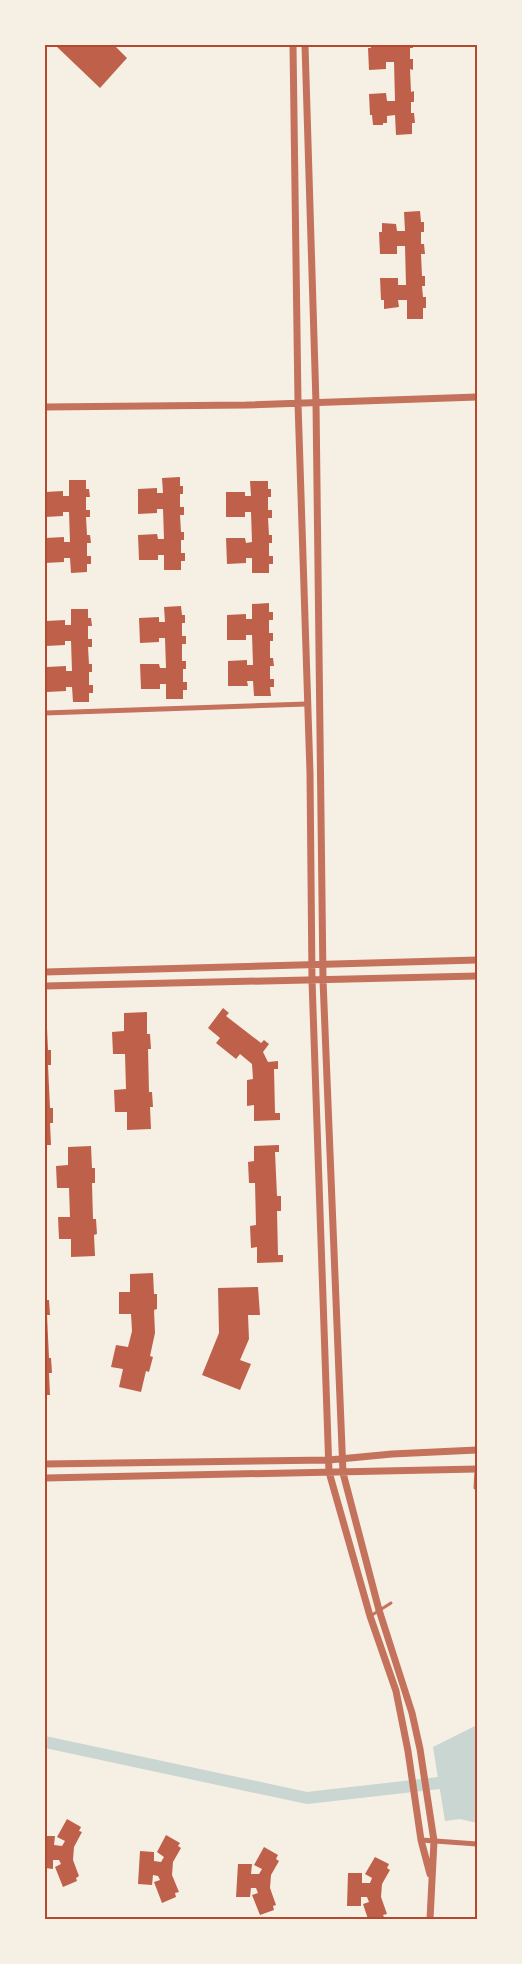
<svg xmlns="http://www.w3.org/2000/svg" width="522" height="1964" font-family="Mulish,sans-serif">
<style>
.water{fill:#c9d6d2}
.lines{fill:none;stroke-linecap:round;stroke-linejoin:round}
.canal{stroke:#c9d6d2;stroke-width:12}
.building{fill:#bf614a}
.service{stroke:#c5725c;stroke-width:3}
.minor{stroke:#c5725c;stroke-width:5}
.tertiary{stroke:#c5725c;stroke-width:7}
.neatline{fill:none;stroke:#b5482f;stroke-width:2}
</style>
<rect width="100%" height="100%" fill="#f6efe4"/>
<path class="water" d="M 477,1725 L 477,1823 L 460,1819 L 445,1821 L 433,1747 Z"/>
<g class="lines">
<path class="canal" d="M 45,1742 L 307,1798 L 439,1783"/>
</g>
<path class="building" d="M 55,45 L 114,45 L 127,58 L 100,88 Z
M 370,45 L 385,45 L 385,47 L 413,45 L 413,48 L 410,48 L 410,59 L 413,59 L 413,70 L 410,69 L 411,92 L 414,91 L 414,102 L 411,102 L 411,113 L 414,113 L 415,123 L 412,123 L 412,134 L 396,135 L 395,115 L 387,116 L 387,123 L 383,123 L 383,125 L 373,125 L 372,115 L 370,115 L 369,94 L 386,93 L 387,101 L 395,101 L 394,62 L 386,62 L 386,69 L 369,70 L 368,48 L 371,48 Z
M 420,211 L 421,222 L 424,222 L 424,232 L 421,232 L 421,244 L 424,244 L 425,254 L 421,254 L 422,276 L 425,276 L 425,286 L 422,286 L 423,297 L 426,297 L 426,308 L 423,308 L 423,319 L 407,319 L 407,300 L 398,300 L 399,307 L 384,309 L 384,300 L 381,300 L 380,278 L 398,278 L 398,285 L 406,285 L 405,246 L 397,246 L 397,254 L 380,254 L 379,232 L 382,232 L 382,223 L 396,224 L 397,231 L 405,231 L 404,212 Z
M 180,477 L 180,486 L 183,486 L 183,494 L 180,494 L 180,507 L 184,507 L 184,515 L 180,515 L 181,532 L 184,532 L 184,540 L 181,540 L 181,553 L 185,553 L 185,561 L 181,561 L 181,570 L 164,570 L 164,555 L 158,555 L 158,560 L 139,560 L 138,535 L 157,534 L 158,539 L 164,539 L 163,509 L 157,509 L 157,513 L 138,514 L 138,489 L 157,488 L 157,493 L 163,493 L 162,478 Z
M 69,480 L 86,480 L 86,489 L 89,489 L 90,497 L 86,497 L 86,510 L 90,510 L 90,517 L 86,517 L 87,535 L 90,535 L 91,543 L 87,543 L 87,556 L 91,556 L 91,564 L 87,564 L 87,572 L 71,573 L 70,558 L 64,558 L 64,562 L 45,563 L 45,538 L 64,537 L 64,542 L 70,542 L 69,512 L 63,512 L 63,516 L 45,517 L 45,492 L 63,491 L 63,496 L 69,496 Z
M 250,481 L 268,481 L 268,489 L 271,489 L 271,497 L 268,497 L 268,510 L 272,510 L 272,518 L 268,518 L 269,535 L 272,535 L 272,543 L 269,543 L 269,556 L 273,556 L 273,564 L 269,564 L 269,573 L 252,573 L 252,558 L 246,558 L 246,563 L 227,564 L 226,538 L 245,538 L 246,543 L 252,542 L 251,512 L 245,512 L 245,517 L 226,517 L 226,492 L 245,492 L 245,496 L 251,496 Z
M 269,603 L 269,612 L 273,612 L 273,620 L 269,620 L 269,633 L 273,633 L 273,641 L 270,641 L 270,658 L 273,658 L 274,666 L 270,666 L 270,679 L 274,679 L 274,687 L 270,687 L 271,696 L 254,696 L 253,681 L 247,681 L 248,686 L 228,686 L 228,661 L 247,660 L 247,665 L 253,665 L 252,635 L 246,635 L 246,640 L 227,640 L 227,615 L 246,614 L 246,619 L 252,619 L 252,604 Z
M 181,606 L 182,615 L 185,615 L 185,623 L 182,623 L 182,636 L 186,636 L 186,644 L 182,644 L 182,661 L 186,661 L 186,669 L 183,669 L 183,682 L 187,682 L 187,690 L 183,690 L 183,699 L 166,699 L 166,684 L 160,684 L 160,689 L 141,689 L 140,664 L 159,664 L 160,668 L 166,668 L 165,638 L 159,638 L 159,642 L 140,643 L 139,618 L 159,617 L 159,622 L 165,622 L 164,607 Z
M 71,609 L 88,609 L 88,618 L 91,618 L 92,626 L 88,626 L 88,639 L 92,639 L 92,647 L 88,647 L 89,664 L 92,664 L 92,672 L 89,672 L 89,685 L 93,685 L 93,693 L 89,693 L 89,702 L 73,702 L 72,687 L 66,687 L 66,691 L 47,692 L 47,667 L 66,666 L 66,671 L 72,671 L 71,641 L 65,641 L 65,645 L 46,646 L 46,621 L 65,620 L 65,625 L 71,625 Z
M 223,1008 L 229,1013 L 226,1016 L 261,1043 L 264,1040 L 269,1044 L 263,1052 L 268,1062 L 278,1061 L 278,1069 L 274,1069 L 275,1113 L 280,1113 L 280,1120 L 254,1121 L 254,1105 L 247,1106 L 247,1080 L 253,1079 L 252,1064 L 240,1054 L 236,1059 L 216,1043 L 220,1038 L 208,1028 Z
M 147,1012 L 147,1034 L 150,1034 L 151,1049 L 148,1049 L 149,1092 L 152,1092 L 153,1107 L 150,1107 L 151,1129 L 127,1130 L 127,1112 L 115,1112 L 114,1090 L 126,1089 L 125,1054 L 113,1054 L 112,1032 L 124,1031 L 124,1013 Z
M 47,1028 L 48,1050 L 51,1050 L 51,1065 L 48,1065 L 50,1108 L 53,1108 L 53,1123 L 50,1123 L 51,1145 L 45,1145 L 45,1029 Z
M 279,1145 L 279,1152 L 275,1152 L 277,1196 L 281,1196 L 281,1211 L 277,1211 L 278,1255 L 283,1255 L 283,1262 L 257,1263 L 257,1247 L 251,1248 L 250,1226 L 256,1225 L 255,1183 L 249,1183 L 248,1162 L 254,1161 L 254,1146 Z
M 91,1146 L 92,1168 L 95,1168 L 95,1183 L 92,1183 L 93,1219 L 96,1219 L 97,1234 L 94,1235 L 95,1256 L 71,1257 L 71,1239 L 59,1239 L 58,1217 L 70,1217 L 69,1188 L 57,1188 L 56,1166 L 68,1165 L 68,1147 Z
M 153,1273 L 154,1294 L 157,1294 L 157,1309 L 154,1310 L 155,1333 L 150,1356 L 153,1357 L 149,1372 L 146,1371 L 141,1392 L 119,1387 L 123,1369 L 111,1367 L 116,1345 L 128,1347 L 132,1331 L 131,1314 L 119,1314 L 119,1292 L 130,1292 L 130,1274 Z
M 258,1287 L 260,1315 L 248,1315 L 249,1339 L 240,1360 L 251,1364 L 240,1390 L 202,1375 L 219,1333 L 218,1288 Z
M 45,1300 L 49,1300 L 50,1315 L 47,1315 L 49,1358 L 51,1358 L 52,1373 L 49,1373 L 50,1395 L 45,1395 Z
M 67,1819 L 81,1827 L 79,1831 L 82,1832 L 74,1847 L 73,1860 L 79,1876 L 76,1878 L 77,1881 L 63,1887 L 55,1867 L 61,1864 L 59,1860 L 53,1860 L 53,1869 L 45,1868 L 45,1836 L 55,1836 L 54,1845 L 62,1846 L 65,1841 L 57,1837 Z
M 166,1835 L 180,1843 L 178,1846 L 181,1848 L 173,1862 L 172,1875 L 179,1892 L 175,1893 L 176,1897 L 162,1903 L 154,1882 L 160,1880 L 158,1876 L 153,1875 L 152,1885 L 138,1884 L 140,1851 L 154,1852 L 154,1861 L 161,1862 L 164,1857 L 157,1852 Z
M 264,1847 L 278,1855 L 276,1859 L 279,1861 L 271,1875 L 270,1888 L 276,1905 L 273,1906 L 274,1910 L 260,1915 L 252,1895 L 258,1893 L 256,1888 L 251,1888 L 250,1897 L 236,1897 L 238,1864 L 252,1864 L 251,1874 L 259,1874 L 262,1869 L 254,1865 Z
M 375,1857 L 389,1864 L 387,1868 L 390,1870 L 382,1884 L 381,1897 L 387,1914 L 383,1915 L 385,1919 L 368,1919 L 363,1904 L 369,1902 L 367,1897 L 361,1897 L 361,1906 L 347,1906 L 348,1873 L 362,1873 L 362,1883 L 370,1883 L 372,1878 L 365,1874 Z"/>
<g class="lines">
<path class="service" d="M 475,1488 L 476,1469
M 372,1615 L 391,1603"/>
<path class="minor" d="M 45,713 L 307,704
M 421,1840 L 477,1844"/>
<path class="tertiary" d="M 293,45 L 298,403 L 310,773 L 312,980 L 329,1472 L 370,1616 L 396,1691 L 408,1751 L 421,1840 L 430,1874
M 305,45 L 316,403 L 323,980 L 343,1473 L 379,1610 L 412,1713 L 420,1749 L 434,1841 L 430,1919
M 45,407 L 246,405 L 477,397
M 45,972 L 477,960
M 45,986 L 477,976
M 45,1464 L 329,1460 L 392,1454 L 477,1450
M 45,1478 L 477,1469"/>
</g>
<rect width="522" height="1964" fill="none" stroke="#f6efe4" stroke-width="93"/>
<rect x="46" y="46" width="430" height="1872" class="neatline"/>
</svg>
